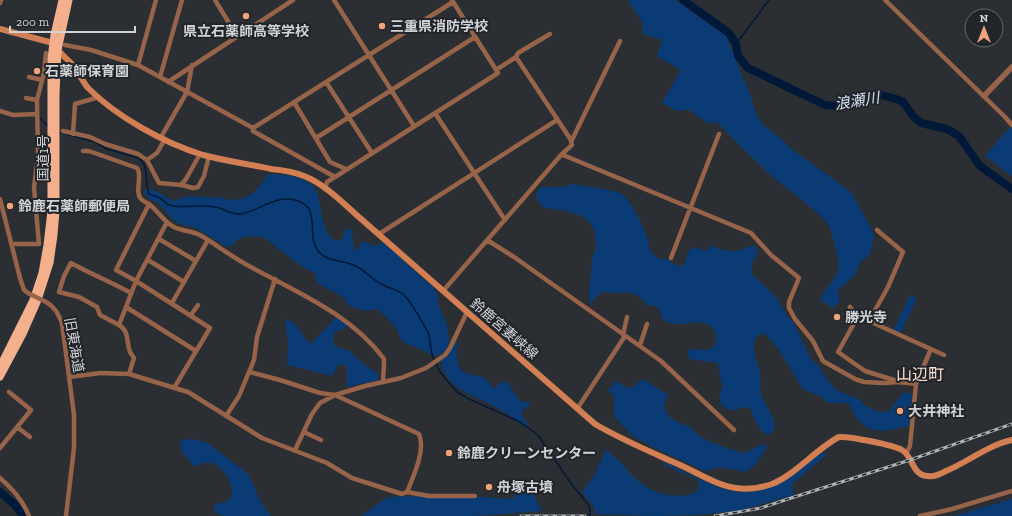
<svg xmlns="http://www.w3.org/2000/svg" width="1012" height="516" font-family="'Zilla Slab','Noto Sans JP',serif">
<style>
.green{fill:#0b3b74}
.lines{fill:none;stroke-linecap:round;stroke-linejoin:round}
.stream{stroke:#011938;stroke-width:1.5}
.river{stroke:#011938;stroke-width:8}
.minor{stroke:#976349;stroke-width:4.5}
.tertiary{stroke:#976349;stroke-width:5.5}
.secondary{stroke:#d27f54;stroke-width:6}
.trunk{stroke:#f4b08c;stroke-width:7}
.rail-casing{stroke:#b0b2b6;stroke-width:3}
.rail{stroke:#212529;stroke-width:1.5;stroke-dasharray:4.5;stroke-linecap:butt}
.minor-bridge{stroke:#976349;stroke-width:4.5}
.poi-dot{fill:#f0a27a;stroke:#212529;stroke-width:1.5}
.labels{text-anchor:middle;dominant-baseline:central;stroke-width:4;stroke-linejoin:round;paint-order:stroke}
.poi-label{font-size:14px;font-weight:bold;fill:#d1d3d6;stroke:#212529;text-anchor:start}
.street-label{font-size:14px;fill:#d1d3d6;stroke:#212529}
.water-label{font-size:15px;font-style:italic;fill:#d6e4f6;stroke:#212529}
.quarter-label{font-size:16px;fill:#fcddce;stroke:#212529}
</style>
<rect width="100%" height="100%" fill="#2b2f33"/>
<path class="green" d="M 628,0 L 675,0 L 726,36 L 743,78 C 752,92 752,112 763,124 C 771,133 782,137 789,147 L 851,192 L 872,230 L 874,236 L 870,254 L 860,263 L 855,275 L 837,291 L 840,302 L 832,308 L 820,299 C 825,289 836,279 839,268 C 840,263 831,228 828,224 C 825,219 819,215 815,211 C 798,196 779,183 763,168 C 747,153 732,137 717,122 L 709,124 L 689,110 L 677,111 L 662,103 L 681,70 L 657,56 L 662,40 L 643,34 L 642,22 Z
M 1010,127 L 1012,129 L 1012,176 L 985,156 Z
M 268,174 C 282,174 312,176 317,192 C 320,201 320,211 323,220 C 325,227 327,234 332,239 L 340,241 L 342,239 L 345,229 L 351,229 C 354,236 352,243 355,250 L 358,250 L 362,241 L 374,246 L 382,242 L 435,289 L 437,294 L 439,307 L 447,324 L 449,342 L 447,349 L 440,355 L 433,356 L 418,348 L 405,343 L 400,338 L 397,329 L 380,311 C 374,307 367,312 361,310 C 356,308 351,307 347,303 C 345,300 344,297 341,296 C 333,291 323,288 316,281 L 316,274 L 301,266 L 263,237 L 247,236 L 237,240 L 230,247 L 227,247 L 196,228 L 180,224 L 174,221 L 163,208 L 155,201 L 149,199 L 143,191 C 156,185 163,199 175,201 C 184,195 194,196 205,197 C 209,198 213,197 217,197 C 220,197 223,199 226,199 C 248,203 257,191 268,174 Z
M 573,184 C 583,186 615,190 622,194 C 632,202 642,224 647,236 C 651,249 646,249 659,259 L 665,258 L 676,265 L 682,266 C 688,261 685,252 693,247 L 705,251 L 710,248 L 710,245 C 720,249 730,253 741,250 C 748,248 748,245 756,247 C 759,254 755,257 752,263 C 751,266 752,271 752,274 L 777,298 L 787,316 L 794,323 L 810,358 L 818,365 L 829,382 L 836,390 L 860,400 L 864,405 L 879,412 L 888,412 L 904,392 L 912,394 L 910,425 C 894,430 873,436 860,422 C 855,417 852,409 848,403 L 828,403 L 822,398 L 823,397 L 814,394 L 802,388 L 779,350 L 766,335 L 760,334 C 747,343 759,364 760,375 C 762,382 759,390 762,397 C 766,407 784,427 768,435 C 758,431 754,417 750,408 C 744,406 741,408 735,410 C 732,410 728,410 725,408 C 716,403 720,393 723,385 L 721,382 L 718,363 L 689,359 L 688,353 L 689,349 L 708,350 L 714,346 C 716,341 718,338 715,332 C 706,313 681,330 667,322 C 660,319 662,314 659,309 C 657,305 652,306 648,305 C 643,302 640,296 634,294 C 623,290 614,296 604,291 L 596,297 L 590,304 C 588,292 590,285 591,273 C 592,268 591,263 592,258 C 593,254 596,251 596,246 C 596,239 595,229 590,223 C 582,212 556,209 544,208 L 537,200 L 536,193 L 540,188 L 543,187 L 561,187 Z
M 910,295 L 917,298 L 900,334 L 893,331 Z
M 335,318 L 340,318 L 348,325 C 345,329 339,330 334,333 L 333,339 L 334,345 L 337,347 L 350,351 L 360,361 L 379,375 L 378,380 L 347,387 L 347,367 L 341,364 L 338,365 L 332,376 L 287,365 L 288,343 L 285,319 C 300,322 300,336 311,344 Z
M 454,341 L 457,342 C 457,358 454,373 474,375 C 478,376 483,376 486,379 C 490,382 489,386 494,388 L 499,384 L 507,381 L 519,400 L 524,402 L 528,401 L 531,403 L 522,411 L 521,414 L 528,424 L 527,426 C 515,419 504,411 492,405 C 470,393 446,390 441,360 Z
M 643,379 L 668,395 L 664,406 C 667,420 679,423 691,427 C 698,441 728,447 742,453 C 751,452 757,445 766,444 L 767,447 L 756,464 L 746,472 L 719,467 C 714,467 712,471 705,471 L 657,449 L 638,439 L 632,435 L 615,418 L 614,412 L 614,396 L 608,390 L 616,381 L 630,389 Z
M 193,439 L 206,442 L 247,473 L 251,479 L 260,501 L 271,516 L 224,516 L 215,513 L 214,506 C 219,501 226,505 230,498 C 238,488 222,465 211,463 C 204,462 199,464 193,467 L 192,464 L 181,450 L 180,440 Z
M 606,449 C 611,455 617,458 622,464 C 627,469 631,475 637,480 C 652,493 671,499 691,494 C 699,492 700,487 698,480 L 664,465 L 664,462 C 689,473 723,495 750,492 C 772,490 805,465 823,452 L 826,455 L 792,484 L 794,495 L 737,511 L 698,515 L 654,516 L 595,514 L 594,507 L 582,492 L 594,476 Z
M 517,486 L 524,486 L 533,494 L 542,511 L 475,516 L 361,516 L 388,497 L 453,495 L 514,499 L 514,492 Z
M 1012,499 L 1012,516 L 954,516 Z"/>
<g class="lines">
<path class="stream" d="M 736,44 L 769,0
M 40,118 L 48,126
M 58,132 L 95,142 L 107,149 L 138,158 C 150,165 144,182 149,194 C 152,196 157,196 160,198 C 165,201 165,205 172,206 C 186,208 200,204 215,207 C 223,208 231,215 240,214 C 259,211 276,195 295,200 C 323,207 305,233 318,251 C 326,262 345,260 356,266 C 365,271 372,279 381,284 C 388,288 396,289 403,294 C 412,302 421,321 428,332 C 431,341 430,351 434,360
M 436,364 L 440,372 L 457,392 L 467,398 L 520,422 L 538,435 L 572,485 L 588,504 L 590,509 L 590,516"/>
<path class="river" d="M 683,0 L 729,33 L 736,44 L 738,56 L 748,68 L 825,105 L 836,106 L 878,94 L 896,99 L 903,102 L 914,117 L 921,123 L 947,129 L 959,136 L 980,166 L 1012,189
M 0,492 L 15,505 L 23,516"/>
<path class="minor" d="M 215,0 L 237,36
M 334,0 L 414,126
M 885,0 L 1004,116 L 1012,125
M 0,3 L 1,0
M 65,45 L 91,50 L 138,65 L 253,128 L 253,131 L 335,177
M 138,65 L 156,0
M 496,70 L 516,57 L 518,53 L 550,34
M 29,77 L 42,80
M 160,77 L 182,0
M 168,82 L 293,0
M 326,82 L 372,153
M 26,98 L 37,100
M 294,102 L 330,162 L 346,169
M 0,111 L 13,115 L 37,114
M 435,113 L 505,220
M 349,117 L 475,37
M 253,128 L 453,2
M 63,131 L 90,137 L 105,144 L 138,154 L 147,160 L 159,183 L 182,185 L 193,188 L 198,187 L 204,176 L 209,156
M 73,134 L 75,104 L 99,97
M 161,137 L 187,92 L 192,65
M 316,138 L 349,117
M 571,142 L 620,41
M 83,151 L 89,151 L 137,168 C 143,176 134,191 141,199 C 143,201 147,203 149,204
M 563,155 L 751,233 L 771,255 L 799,278 L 789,302 L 789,308 L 795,319 L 813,341 L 823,361 L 855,379 L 864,382 L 883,383 L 899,382 L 916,384
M 147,160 L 157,153 L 165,139
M 181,185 L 186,179 L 200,154
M 325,189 L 327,182 L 335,177 L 498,73 L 452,0
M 0,199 L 20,278 L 24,290 L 28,293
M 379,234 L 557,120
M 487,240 L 514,257 L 661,361 L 734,430
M 11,244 L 39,244 L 34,188 L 38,155 L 37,100 L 44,73 L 46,53
M 671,258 L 719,134
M 148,260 L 184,282 L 196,261 L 159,239
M 196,261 L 208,240
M 443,291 L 561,155 L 572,145 L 571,140 L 516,57
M 46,302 C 55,307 58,314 62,323 L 74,415 L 74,448 L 66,516
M 172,303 L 184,282
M 126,307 L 196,351
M 850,307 L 856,314 L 857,318
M 191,315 L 198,305
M 869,321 L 888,287 L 903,252 L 877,230
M 119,325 L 100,315 L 97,307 L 79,297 L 59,292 L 64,276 L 71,263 C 91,274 111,282 131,293
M 623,335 L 627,317
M 640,345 L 647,324
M 129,374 L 134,358 C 133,356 131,354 130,352 C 126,342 130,332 119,325 L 136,281 L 167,222
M 69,377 L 101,373 L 129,374 L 188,392 L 262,438 L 327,463 L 352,478 L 402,494 L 407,492 C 413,477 426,450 419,434 L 335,395 L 320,393 L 280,380 L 250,372
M 897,381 L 865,371 L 838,352 L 857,318 L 869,321 L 944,355
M 174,388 L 210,328 L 136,281 L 116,270 L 149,204 C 158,211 164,222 174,227 C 182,231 192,231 200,235 C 217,245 232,257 249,266 C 296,292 351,314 384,359 L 384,363 L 383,382
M 577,409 L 625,336
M 226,416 L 239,396 L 254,360 L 257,337 L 275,279
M 17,427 L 30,437
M 304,432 L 321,440
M 0,448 L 31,410 L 9,392
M 295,450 L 312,414 L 320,403 L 335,395 L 365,386 L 401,378 L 426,368 L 445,355 L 450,348 L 467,312
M 906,454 L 910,446 L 916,384 L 931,349
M 0,478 C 13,490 22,499 29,516
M 407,492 L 429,496 L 475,496
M 920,516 L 952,509 L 1012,491"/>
<path class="tertiary" d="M 984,96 L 1012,67"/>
<path class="secondary" d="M 0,29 L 53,43 C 58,52 66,58 73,65 C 79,72 82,81 88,88 C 117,117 164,143 203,155 C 225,161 249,164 271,169 C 282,170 294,172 304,176 C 325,184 343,203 360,218 L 595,424 C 622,440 651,452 680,465 C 698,473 716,485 736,488 C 748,490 760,488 772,484 C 795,475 816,449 839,437 C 849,436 893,445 902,450 C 913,456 912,476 928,476 C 935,477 940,474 946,471 C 968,462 988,445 1012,440"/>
<path class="trunk" d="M 0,366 L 33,300 L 42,273 L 47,245 L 51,211 L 51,59 L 54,35 L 62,0
M 0,377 L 23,334 L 38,300 L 50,263 L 54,235 L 56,211 L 56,93 L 58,50 L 69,0"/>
<defs>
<path id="rail" d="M 521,516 L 585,516
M 715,516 L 761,508 L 785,500 L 910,460 L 1012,424"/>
</defs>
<use href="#rail" class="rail-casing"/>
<use href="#rail" class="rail"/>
<path class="minor-bridge" d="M 28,293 L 46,302"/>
</g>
<g class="poi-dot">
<circle cx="246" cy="16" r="4"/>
<circle cx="382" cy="26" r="4"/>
<circle cx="37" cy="71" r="4"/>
<circle cx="10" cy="206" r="4"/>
<circle cx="837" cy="317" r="4"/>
<circle cx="900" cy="411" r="4"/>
<circle cx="449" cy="453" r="4"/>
<circle cx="489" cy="487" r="4"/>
</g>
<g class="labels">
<g class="poi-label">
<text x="390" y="26">三重県消防学校</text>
<text x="246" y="31" text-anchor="middle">県立石薬師高等学校</text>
<text x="45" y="71">石薬師保育園</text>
<text x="18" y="206">鈴鹿石薬師郵便局</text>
<text x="845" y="317">勝光寺</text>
<text x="908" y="411">大井神社</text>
<text x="457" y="453">鈴鹿クリーンセンター</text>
<text x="497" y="487">舟塚古墳</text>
</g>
<g class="street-label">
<text transform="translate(43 158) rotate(-90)">国道1号</text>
<text transform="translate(504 329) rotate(41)">鈴鹿宮妻峡線</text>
<text transform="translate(74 345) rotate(80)">旧東海道</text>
</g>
<g class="water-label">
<text transform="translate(857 101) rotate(-9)">浪瀬川</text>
</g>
<g class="quarter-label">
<text x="920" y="374">山辺町</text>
</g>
</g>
<g transform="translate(984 28)"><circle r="19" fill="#212529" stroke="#676b6e"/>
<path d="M0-3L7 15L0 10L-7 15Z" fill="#f0a27a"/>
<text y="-6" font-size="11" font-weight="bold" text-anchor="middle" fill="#d1d3d6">N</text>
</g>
<path d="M10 26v6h125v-6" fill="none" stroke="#d1d3d6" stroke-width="2"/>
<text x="16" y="26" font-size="12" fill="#d1d3d6" stroke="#212529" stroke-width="3" paint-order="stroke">200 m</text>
</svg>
